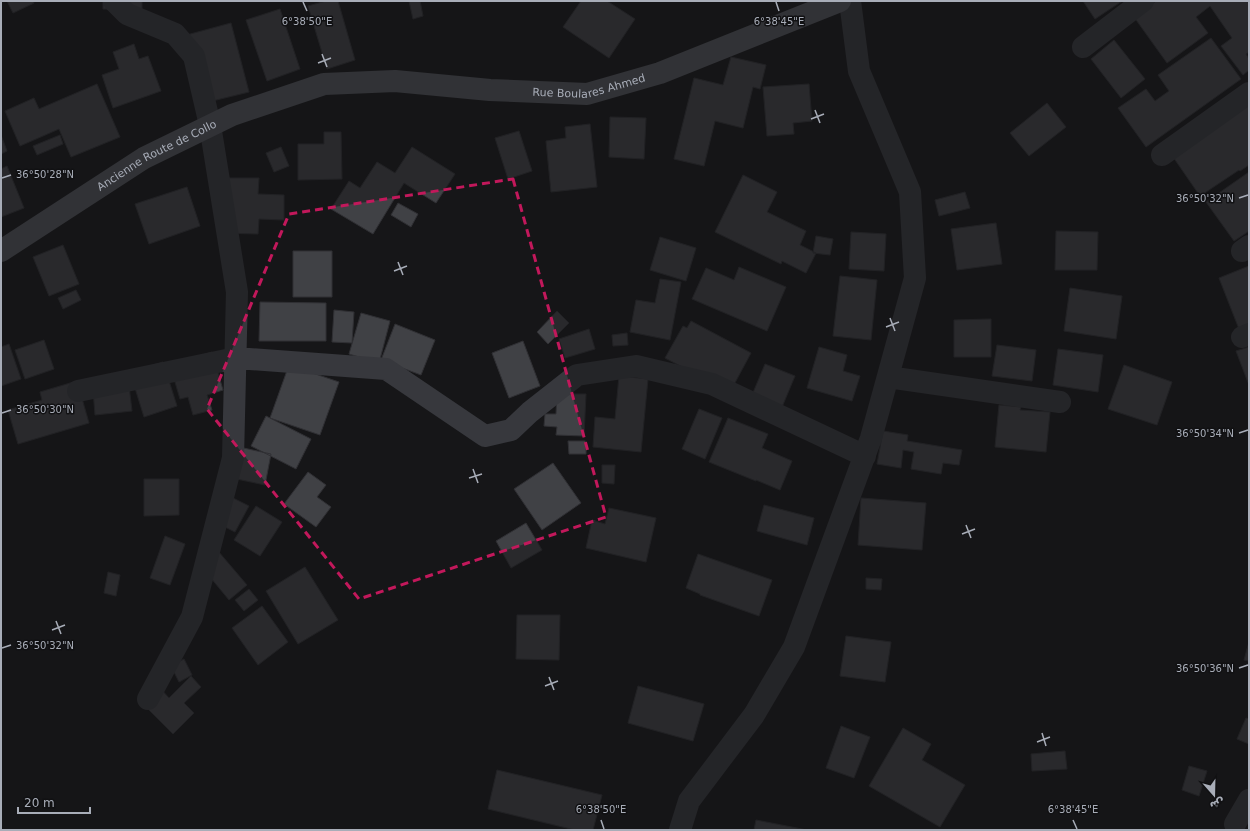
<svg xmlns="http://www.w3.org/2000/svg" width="1250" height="831" font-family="'DejaVu Sans','Noto Naskh Arabic',sans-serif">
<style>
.building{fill:#404145;stroke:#303034}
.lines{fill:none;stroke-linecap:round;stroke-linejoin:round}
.minor{stroke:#37383d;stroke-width:22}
.major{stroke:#53555c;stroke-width:22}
.marked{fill:none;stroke:#c2185b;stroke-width:3;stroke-dasharray:8 5;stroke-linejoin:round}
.ticks{fill:none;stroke:#a8adb8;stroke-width:1.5}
.labels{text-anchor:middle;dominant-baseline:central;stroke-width:3;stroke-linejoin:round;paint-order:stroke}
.street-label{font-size:11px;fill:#a8adb8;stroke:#111113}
.ticks-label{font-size:10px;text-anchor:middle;fill:#a8adb8;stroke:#111113;stroke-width:3;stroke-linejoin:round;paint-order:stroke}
</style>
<rect width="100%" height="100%" fill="#161618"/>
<path class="building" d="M 7,1 L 33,1 L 34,3 L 13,13 Z
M 103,1 L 142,1 L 142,9 L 103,9 Z
M 326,1 L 338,1 L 355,60 L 327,69 L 308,6 Z
M 409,1 L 420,1 L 423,16 L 413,19 Z
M 581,1 L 607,1 L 635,19 L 609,58 L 563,27 Z
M 1083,1 L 1122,1 L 1095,19 Z
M 1156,1 L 1249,1 L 1249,52 L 1246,54 L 1249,59 L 1249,70 L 1243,75 L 1221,46 L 1232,38 L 1210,6 L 1196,17 L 1208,33 L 1167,63 L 1134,17 Z
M 280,9 L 300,69 L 267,81 L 246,20 Z
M 231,23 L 249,92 L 200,104 L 183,36 Z
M 1211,38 L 1241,79 L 1146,147 L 1118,108 L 1146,89 L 1155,101 L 1169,91 L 1158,75 Z
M 1114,40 L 1145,79 L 1121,98 L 1091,59 Z
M 134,44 L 139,59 L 148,56 L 161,91 L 113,108 L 102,75 L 119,69 L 113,52 Z
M 731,57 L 766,65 L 760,89 L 753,87 L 743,128 L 715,121 L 704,166 L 674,159 L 694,78 L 723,85 Z
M 97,84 L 120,137 L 71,157 L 59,129 L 20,146 L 5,111 L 34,98 L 39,109 Z
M 809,84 L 812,121 L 793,123 L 794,134 L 767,136 L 763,87 Z
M 1249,100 L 1249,165 L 1240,171 L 1239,170 L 1200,196 L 1171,154 Z
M 1047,103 L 1066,127 L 1029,156 L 1010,133 Z
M 610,117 L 646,118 L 644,159 L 609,157 Z
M 590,124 L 597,187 L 551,192 L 546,141 L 566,138 L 565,127 Z
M 519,131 L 532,171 L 508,179 L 495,138 Z
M 324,132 L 341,132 L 342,179 L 298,180 L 298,144 L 324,144 Z
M 1,135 L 7,151 L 1,154 Z
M 60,135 L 63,144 L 37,155 L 33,146 Z
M 281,147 L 289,166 L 274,172 L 266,153 Z
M 412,147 L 455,174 L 436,203 L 404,183 L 373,234 L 331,209 L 349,181 L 360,188 L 377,162 L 395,173 Z
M 7,166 L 24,208 L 1,217 L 1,169 Z
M 1249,172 L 1249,231 L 1234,241 L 1206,202 Z
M 743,175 L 777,192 L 767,212 L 806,231 L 800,245 L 816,253 L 806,273 L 782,261 L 781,264 L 715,232 Z
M 224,178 L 259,178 L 258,194 L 284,195 L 284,220 L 259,219 L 258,234 L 222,233 Z
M 187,187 L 200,226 L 149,244 L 135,204 Z
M 965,192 L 970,208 L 939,216 L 935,200 Z
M 398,203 L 418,214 L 411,227 L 391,215 Z
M 996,223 L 1002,264 L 957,270 L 951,229 Z
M 1056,231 L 1098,232 L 1097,270 L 1055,270 Z
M 851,232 L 886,234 L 884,271 L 849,269 Z
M 816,236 L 833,239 L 830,255 L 813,253 Z
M 660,237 L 696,248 L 686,281 L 650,270 Z
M 63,245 L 79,284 L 49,296 L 33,257 Z
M 293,251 L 332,251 L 332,297 L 293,297 Z
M 1249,266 L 1249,324 L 1239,329 L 1219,278 Z
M 739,267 L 786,287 L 767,331 L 692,299 L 706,268 L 734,280 Z
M 840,276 L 877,280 L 871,340 L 833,336 Z
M 660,279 L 681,282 L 670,340 L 630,332 L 636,300 L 655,303 Z
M 1070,288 L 1122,296 L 1116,339 L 1064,331 Z
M 76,290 L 81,300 L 63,309 L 58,298 Z
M 260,302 L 326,303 L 326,341 L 259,341 Z
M 334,310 L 354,312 L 352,343 L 332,342 Z
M 557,311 L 569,323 L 548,344 L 537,332 Z
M 361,313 L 390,321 L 379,363 L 349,354 Z
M 991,319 L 991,357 L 954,357 L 954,320 Z
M 691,321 L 751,353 L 730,392 L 665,358 L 683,326 L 687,328 Z
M 395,324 L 435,340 L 421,375 L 381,360 Z
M 589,329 L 595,349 L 565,358 L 559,339 Z
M 627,333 L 628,345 L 613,346 L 612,335 Z
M 44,340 L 54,369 L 25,379 L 15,350 Z
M 523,341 L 540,386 L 509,398 L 492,353 Z
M 9,344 L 21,379 L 1,386 L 1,347 Z
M 997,345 L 1036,350 L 1032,381 L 992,376 Z
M 819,347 L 847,355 L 843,371 L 860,376 L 852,401 L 807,388 Z
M 1249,347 L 1249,385 L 1236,351 Z
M 1058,349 L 1103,355 L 1098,392 L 1053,385 Z
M 212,352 L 223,390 L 207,395 L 212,410 L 193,415 L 188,397 L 180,399 L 170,365 Z
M 163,362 L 177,406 L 144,417 L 130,372 Z
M 765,364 L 795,376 L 777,419 L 747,407 Z
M 289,365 L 339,382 L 320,435 L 270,418 Z
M 1124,365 L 1172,382 L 1157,425 L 1108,409 Z
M 619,376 L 648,379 L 641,452 L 593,447 L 595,417 L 615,419 Z
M 77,381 L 89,423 L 18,444 L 8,410 L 42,400 L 40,392 Z
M 129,386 L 132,411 L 95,415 L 93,390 Z
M 557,394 L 586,394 L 584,436 L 556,435 L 557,427 L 544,426 L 545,414 L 556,414 Z
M 999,405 L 1021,407 L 1020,410 L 1050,412 L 1046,452 L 995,447 Z
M 699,409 L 722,418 L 705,459 L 682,449 Z
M 266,416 L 311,439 L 296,469 L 251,446 Z
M 728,418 L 768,434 L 762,448 L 792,461 L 780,490 L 756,480 L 756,481 L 709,462 Z
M 883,431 L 908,435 L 907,441 L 962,450 L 959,465 L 943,463 L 941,474 L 911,469 L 914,452 L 903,450 L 901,468 L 877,464 Z
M 568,441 L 586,441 L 586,454 L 569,454 Z
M 239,447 L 271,454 L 265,485 L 232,478 Z
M 553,463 L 581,503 L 542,530 L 514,489 Z
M 602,465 L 615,465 L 614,484 L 602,483 Z
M 308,472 L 326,485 L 317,497 L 331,507 L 316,527 L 284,504 Z
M 144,479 L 179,479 L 179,515 L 144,516 Z
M 233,498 L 249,506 L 235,532 L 219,524 Z
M 861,498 L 926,503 L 922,550 L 858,545 Z
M 764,505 L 814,518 L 807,545 L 757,531 Z
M 256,506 L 282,522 L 260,556 L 234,540 Z
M 609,508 L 656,518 L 646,562 L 586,548 L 592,520 L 605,524 Z
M 526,523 L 542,550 L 511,568 L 496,541 Z
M 165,536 L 185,544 L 170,585 L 150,578 Z
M 218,551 L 247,585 L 229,600 L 201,566 Z
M 698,554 L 772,580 L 759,616 L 700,595 L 700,594 L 686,588 Z
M 305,567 L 338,620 L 298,644 L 266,591 Z
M 108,572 L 120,575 L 116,596 L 104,593 Z
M 866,578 L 882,579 L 881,590 L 866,589 Z
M 249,589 L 258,600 L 244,611 L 235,600 Z
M 262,606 L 288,642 L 258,665 L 232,628 Z
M 517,615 L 560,615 L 559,660 L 516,659 Z
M 846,636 L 891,642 L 885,682 L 840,676 Z
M 1249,642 L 1249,661 L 1244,660 Z
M 184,659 L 192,675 L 179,682 L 171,666 Z
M 191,676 L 201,687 L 184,703 L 194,713 L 173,734 L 143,704 L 160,688 L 169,698 Z
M 638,686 L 704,704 L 693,741 L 628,723 Z
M 1246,718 L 1249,719 L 1249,744 L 1237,739 Z
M 841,726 L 870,737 L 854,778 L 826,768 Z
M 903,728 L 931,744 L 922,760 L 965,785 L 940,827 L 869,786 Z
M 1065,751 L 1067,769 L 1032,771 L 1031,754 Z
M 1189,766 L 1207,771 L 1199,796 L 1182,790 Z
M 497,770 L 602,795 L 593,830 L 575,830 L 488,809 Z
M 756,820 L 807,830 L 754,830 Z"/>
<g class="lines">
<path class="minor" d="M 114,1 L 127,14 L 175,34 L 194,56 L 210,125 L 237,292 L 233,458 L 192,617 L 148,699
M 1083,47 L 1143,1
M 1162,155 L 1249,93
M 1242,251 L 1249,246
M 1242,337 L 1249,334
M 888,377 L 1060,402
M 78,391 L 236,358 L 386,369 L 485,436 L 511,430 L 530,412 L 577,375 L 636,366 L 712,384 L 865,456
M 1235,824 L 1249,800
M 680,830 L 689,801 L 754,715 L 794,647 L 871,438 L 915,278 L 910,192 L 859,71 L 850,1"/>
<path class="major" id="s1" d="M 1,251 L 144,158 L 232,115 L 324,84 L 395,81 L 490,90 L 587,94 L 660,73 L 840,1"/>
</g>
<path d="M0 0H1250V831H0ZM 513,179 L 606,517 L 359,599 L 207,409 L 289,214 Z" fill="#161618" fill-opacity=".55" fill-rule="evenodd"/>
<path class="marked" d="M 513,179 L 606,517 L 359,599 L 207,409 L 289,214 Z"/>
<path class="ticks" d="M 303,2 L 307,11M 776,2 L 779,11M 322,54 L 327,67M 318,63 L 331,58M 815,110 L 820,123M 811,119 L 824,114M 2,178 L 11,175M 1239,198 L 1248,195M 398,262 L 403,275M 394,271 L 407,266M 890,318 L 895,331M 886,327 L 899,322M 2,413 L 11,410M 1239,433 L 1248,430M 473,469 L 478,483M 469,478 L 482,474M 966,525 L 971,538M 962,534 L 975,529M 56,621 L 61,634M 52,630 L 65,625M 2,648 L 11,645M 1239,668 L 1248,665M 549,677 L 554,690M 545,686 L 558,681M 1042,733 L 1046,746M 1037,742 L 1050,737M 601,820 L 604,829M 1073,820 L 1077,829"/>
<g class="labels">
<g class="street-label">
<text stroke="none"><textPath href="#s1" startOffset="632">Rue Boulares Ahmed</textPath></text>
<text stroke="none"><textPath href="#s1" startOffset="183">Ancienne Route de Collo</textPath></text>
</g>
</g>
<g class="ticks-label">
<text x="307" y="25">6°38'50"E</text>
<text x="779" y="25">6°38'45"E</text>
<text x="45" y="178">36°50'28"N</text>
<text x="1205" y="202">36°50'32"N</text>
<text x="45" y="413">36°50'30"N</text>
<text x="1205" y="437">36°50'34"N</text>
<text x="45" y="649">36°50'32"N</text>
<text x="1205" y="672">36°50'36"N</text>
<text x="601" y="813">6°38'50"E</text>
<text x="1073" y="813">6°38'45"E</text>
</g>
<rect width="1250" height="831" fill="none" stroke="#a8adb8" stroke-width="4"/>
<g transform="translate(1214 795) rotate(160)" stroke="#111113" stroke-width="3" paint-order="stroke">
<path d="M0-3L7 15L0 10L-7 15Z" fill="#a8adb8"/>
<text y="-6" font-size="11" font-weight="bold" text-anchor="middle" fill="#a8adb8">ش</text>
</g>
<path d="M18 807v6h72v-6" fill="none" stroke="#a8adb8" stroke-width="2"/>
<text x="24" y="807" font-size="12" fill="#a8adb8" stroke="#111113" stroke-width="3" paint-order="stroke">20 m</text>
</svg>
